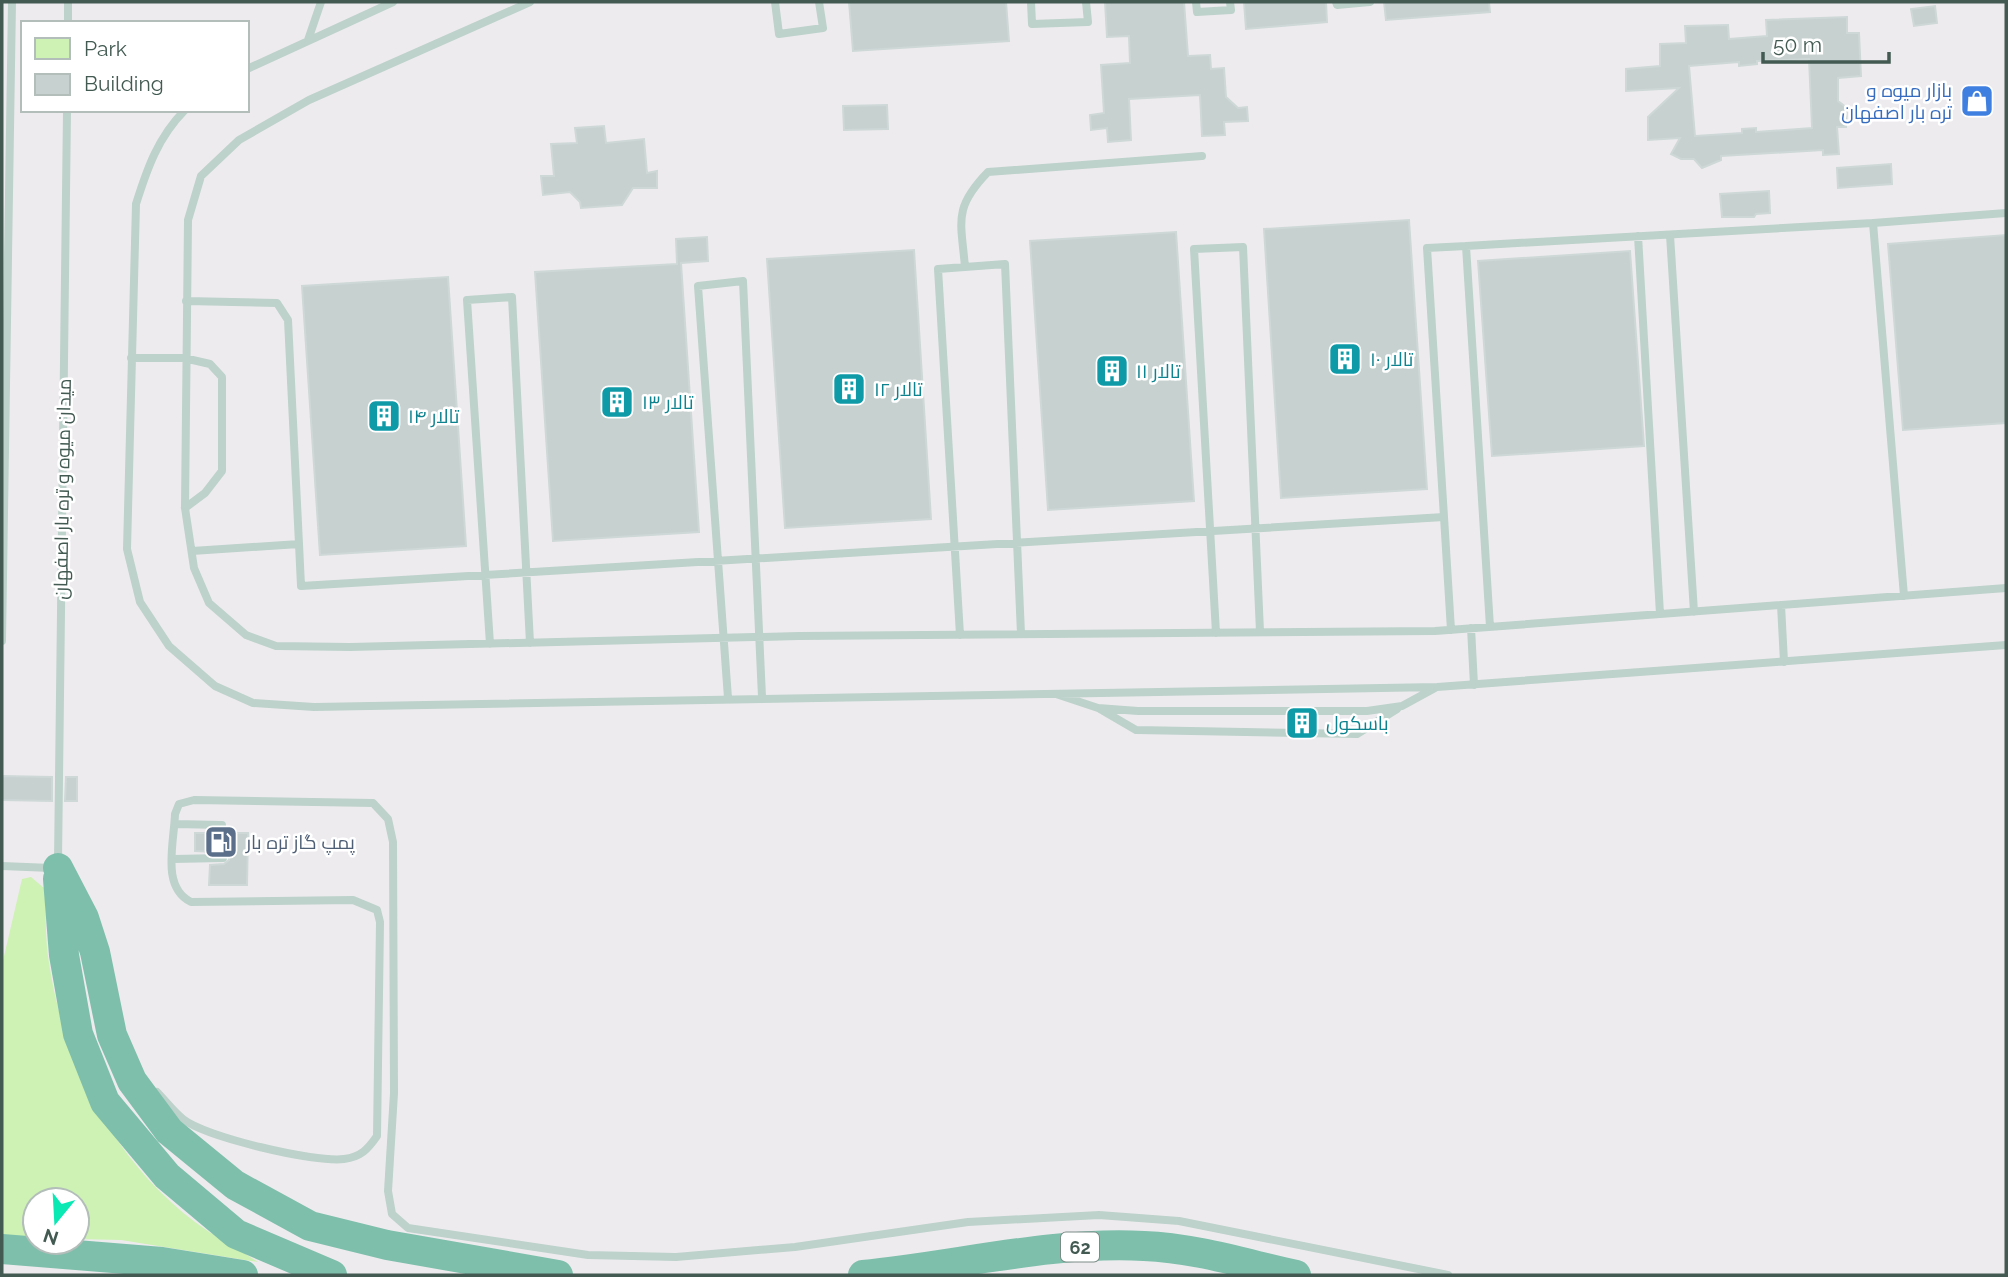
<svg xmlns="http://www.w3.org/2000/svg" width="2008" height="1277" font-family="Raleway,Cairo,sans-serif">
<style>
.green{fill:#cdf2b3}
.building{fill:#c7d1d0;stroke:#ced8d7;stroke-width:2;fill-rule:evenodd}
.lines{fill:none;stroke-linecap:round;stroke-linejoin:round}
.lane{stroke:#bdd2cb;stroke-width:8}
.highway{stroke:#7ebfac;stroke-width:30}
.labels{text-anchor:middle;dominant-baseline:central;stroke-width:5;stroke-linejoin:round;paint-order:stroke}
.shield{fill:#fff;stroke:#7b8c86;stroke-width:2}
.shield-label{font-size:18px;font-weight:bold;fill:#425a52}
.shop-label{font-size:19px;fill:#366cbe;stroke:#fff;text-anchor:end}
.culture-label{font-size:19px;fill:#0d838f;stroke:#fff;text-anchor:start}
.street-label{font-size:19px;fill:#425a52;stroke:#fff}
.service-label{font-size:19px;fill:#4e5e75;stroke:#fff;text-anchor:start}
</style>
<rect width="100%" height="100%" fill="#eeebee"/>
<path class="green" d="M 31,877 L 45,889 C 46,913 45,939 49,963 C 64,1063 113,1160 195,1222 C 215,1237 238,1249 258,1262 L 121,1240 L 77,1239 L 77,1200 L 35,1200 L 35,1237 L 2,1236 L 2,965 L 22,879 Z"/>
<path class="building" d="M 849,2 L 1006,2 L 1009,41 L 853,51 Z
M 1105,2 L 1184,2 L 1188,56 L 1210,55 L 1211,69 L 1224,68 L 1226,97 L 1238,108 L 1247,107 L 1248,121 L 1224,122 L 1225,135 L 1202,136 L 1200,95 L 1129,99 L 1131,140 L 1108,142 L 1107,128 L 1091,130 L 1090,115 L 1104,113 L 1101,65 L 1130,63 L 1129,36 L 1107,37 Z
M 1244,2 L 1326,2 L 1327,22 L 1246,29 Z
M 1384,2 L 1489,2 L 1490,12 L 1386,20 Z
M 1935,6 L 1937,23 L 1914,26 L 1911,9 Z
M 1847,17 L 1847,33 L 1859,33 L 1861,76 L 1838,78 L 1838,101 L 1847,108 L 1846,127 L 1837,127 L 1839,154 L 1823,155 L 1823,150 L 1721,156 L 1721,160 L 1702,168 L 1694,159 L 1681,159 L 1671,154 L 1680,138 L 1648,140 L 1648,117 L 1679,88 L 1626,91 L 1626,69 L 1660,66 L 1660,44 L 1686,43 L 1685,26 L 1728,25 L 1729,39 L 1767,36 L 1766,20 ZM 1809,59 L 1812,128 L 1756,132 L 1756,128 L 1742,129 L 1742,133 L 1695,136 L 1689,66 L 1739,62 L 1739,66 L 1757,64 L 1757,61 Z
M 887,105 L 888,129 L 844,130 L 843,106 Z
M 604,126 L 606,143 L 644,139 L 647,173 L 657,171 L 657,188 L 633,188 L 622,205 L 581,208 L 580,202 L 570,192 L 543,195 L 541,176 L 554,176 L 551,144 L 577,143 L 575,128 Z
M 1891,164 L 1892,184 L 1838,188 L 1837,168 Z
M 1769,191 L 1770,213 L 1756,214 L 1754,217 L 1722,217 L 1720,194 Z
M 1409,220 L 1427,489 L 1281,498 L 1264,229 Z
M 1176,232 L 1194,501 L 1048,510 L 1030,241 Z
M 2006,235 L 2006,423 L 1903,430 L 1888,244 Z
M 707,237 L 708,261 L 681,263 L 699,532 L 553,541 L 535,272 L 677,264 L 676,239 Z
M 914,250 L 931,519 L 785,528 L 767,259 Z
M 1630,251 L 1644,446 L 1492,456 L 1478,261 Z
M 448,277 L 466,546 L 320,555 L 302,286 Z
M 2,776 L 52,777 L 52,801 L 2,800 Z
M 66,777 L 77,777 L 77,801 L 65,801 Z
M 195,833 L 216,833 L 216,852 L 195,851 Z
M 229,833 L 248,833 L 247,885 L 209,885 L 210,865 L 224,864 L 229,860 Z"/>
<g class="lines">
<path class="lane" d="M 530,2 L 309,100 L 239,140 L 201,176 L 188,220 L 185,508 L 194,568 L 209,603 L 246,635 L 276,646 L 350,647 L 799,636 L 1435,631 L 2006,588
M 775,2 L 779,34 L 823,28 L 819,2
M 1031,2 L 1032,24 L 1088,22 L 1086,2
M 1196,2 L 1197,12 L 1231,10 L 1230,2
M 1336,2 L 1337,5 L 1370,2
M 68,23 L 68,2
M 308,40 L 321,2
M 247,69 L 393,2
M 185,110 C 158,137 147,169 136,204 L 127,549 L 140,602 L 169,646 L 215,686 L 253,703 L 314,707 L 1437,687 L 2006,645
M 1873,223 L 2006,213
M 1670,235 L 1694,612
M 1638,236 L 1660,614
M 1466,246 L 1873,223 L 1904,596
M 965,267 C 961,221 953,208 988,172 L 1202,156
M 186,301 L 277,303 L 288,320 L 299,544
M 131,358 L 184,358 L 210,364 L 222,377 L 222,471 L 205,493 L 185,508
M 1444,517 L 1451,630
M 192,551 L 299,544 L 301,586 L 1444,517 L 1427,248 L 1466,246 L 1490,627
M 1781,605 L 1784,662
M 1471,628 L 1474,685
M 1216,633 L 1194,249 L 1243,247 L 1260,632
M 960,635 L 938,269 L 1005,264 L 1021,634
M 2,641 L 12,2
M 490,644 L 467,300 L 512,297 L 530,643
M 1056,694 L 1098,708 L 1138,711 L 1367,711 L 1402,706 L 1435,688
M 728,698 L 698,286 L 743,281 L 762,697
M 1100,709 L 1136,730 L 1357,734 L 1397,709
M 173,859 L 223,858 L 222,825 L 175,824
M 58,862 L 67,110
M 2,866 L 51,868
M 157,1092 C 165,1100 173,1111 183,1119 C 205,1137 315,1163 344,1159 C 361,1157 368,1149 377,1136 L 380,922 L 377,910 L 353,900 L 191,902 C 161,887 174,844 175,814 L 179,804 L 194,800 L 373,803 L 388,819 L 393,842 L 394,1093 L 388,1191 L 392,1214 L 408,1228 L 588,1255 L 676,1257 L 795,1247 L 968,1222 L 1099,1215 L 1179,1221 L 1448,1275"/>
<path class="highway" d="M 58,868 L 84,918 L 95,952 L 112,1035 L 132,1081 L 169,1131 L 235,1185 L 310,1226 L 387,1245 L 558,1275
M 58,879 L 64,955 L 78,1034 L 105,1102 L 167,1176 L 236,1234 L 332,1275
M 2,1249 L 162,1262 L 243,1275
M 863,1275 C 956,1266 1050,1241 1144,1246 C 1195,1248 1246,1264 1296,1275"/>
</g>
<defs>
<symbol id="shop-square" viewBox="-11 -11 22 22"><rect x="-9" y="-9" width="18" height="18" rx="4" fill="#3f7fe0" stroke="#fff"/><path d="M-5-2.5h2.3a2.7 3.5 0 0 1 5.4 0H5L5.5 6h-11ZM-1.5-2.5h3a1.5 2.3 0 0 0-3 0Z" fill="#fff"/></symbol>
<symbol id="building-square" viewBox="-11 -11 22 22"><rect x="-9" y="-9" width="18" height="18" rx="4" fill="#0f9aa8" stroke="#fff"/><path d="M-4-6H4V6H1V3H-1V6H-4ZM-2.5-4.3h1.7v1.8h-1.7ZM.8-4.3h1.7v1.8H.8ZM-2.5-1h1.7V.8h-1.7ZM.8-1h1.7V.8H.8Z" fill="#fff"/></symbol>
<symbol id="fuel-square" viewBox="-11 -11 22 22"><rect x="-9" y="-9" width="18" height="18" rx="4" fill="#5c6f8a" stroke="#fff"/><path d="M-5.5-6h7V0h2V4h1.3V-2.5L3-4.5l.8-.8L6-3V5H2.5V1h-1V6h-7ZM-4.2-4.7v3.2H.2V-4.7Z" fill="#fff"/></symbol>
</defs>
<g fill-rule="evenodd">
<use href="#shop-square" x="1958" y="82" width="38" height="38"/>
<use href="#building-square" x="1326" y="340" width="38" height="38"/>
<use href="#building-square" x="1093" y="352" width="38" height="38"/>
<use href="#building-square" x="830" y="370" width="38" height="38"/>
<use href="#building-square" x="598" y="383" width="38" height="38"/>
<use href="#building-square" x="365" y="397" width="38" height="38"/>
<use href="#building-square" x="1283" y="704" width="38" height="38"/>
<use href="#fuel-square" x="202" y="823" width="38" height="38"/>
</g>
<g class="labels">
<rect class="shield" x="1061" y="1232.5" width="38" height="29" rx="5"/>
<g class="shield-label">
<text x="1080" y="1247">62</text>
</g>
<g class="shop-label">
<text x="1952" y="90">بازار میوه و<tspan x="1952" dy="22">تره بار اصفهان</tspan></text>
</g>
<g class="culture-label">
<text x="1370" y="359">تالار ۱۰</text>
<text x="1136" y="371">تالار ۱۱</text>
<text x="874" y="389">تالار ۱۲</text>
<text x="642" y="402">تالار ۱۳</text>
<text x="408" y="416">تالار ۱۴</text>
<text x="1326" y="723">باسكول</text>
</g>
<g class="street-label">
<text transform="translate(62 489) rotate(-89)">میدان میوه و تره بار اصفهان</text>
</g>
<g class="service-label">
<text x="246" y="842">پمپ گاز تره بار</text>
</g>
</g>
<rect width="2008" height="1277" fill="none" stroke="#425a52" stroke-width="7"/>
<rect x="21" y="21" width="228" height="91" fill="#ffffff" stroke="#b3bdba" stroke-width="2"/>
<rect x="35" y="38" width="35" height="21" fill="#cdf2b3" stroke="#b3bdba" stroke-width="2"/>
<text x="84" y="56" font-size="21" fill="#425a52">Park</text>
<rect x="35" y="74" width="35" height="21" fill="#c7d1d0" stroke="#b3bdba" stroke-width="2"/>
<text x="84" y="91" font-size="21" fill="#425a52">Building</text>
<g transform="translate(56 1221) rotate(198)"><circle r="33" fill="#ffffff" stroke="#b3bdba" stroke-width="2"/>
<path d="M0-5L12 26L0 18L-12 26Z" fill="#0ae9b3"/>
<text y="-10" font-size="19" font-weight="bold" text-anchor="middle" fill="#425a52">N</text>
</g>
<path d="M1763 52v10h126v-10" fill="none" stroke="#425a52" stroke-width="3.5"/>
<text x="1773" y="52" font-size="21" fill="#425a52" stroke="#ffffff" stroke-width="5" paint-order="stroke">50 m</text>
</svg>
